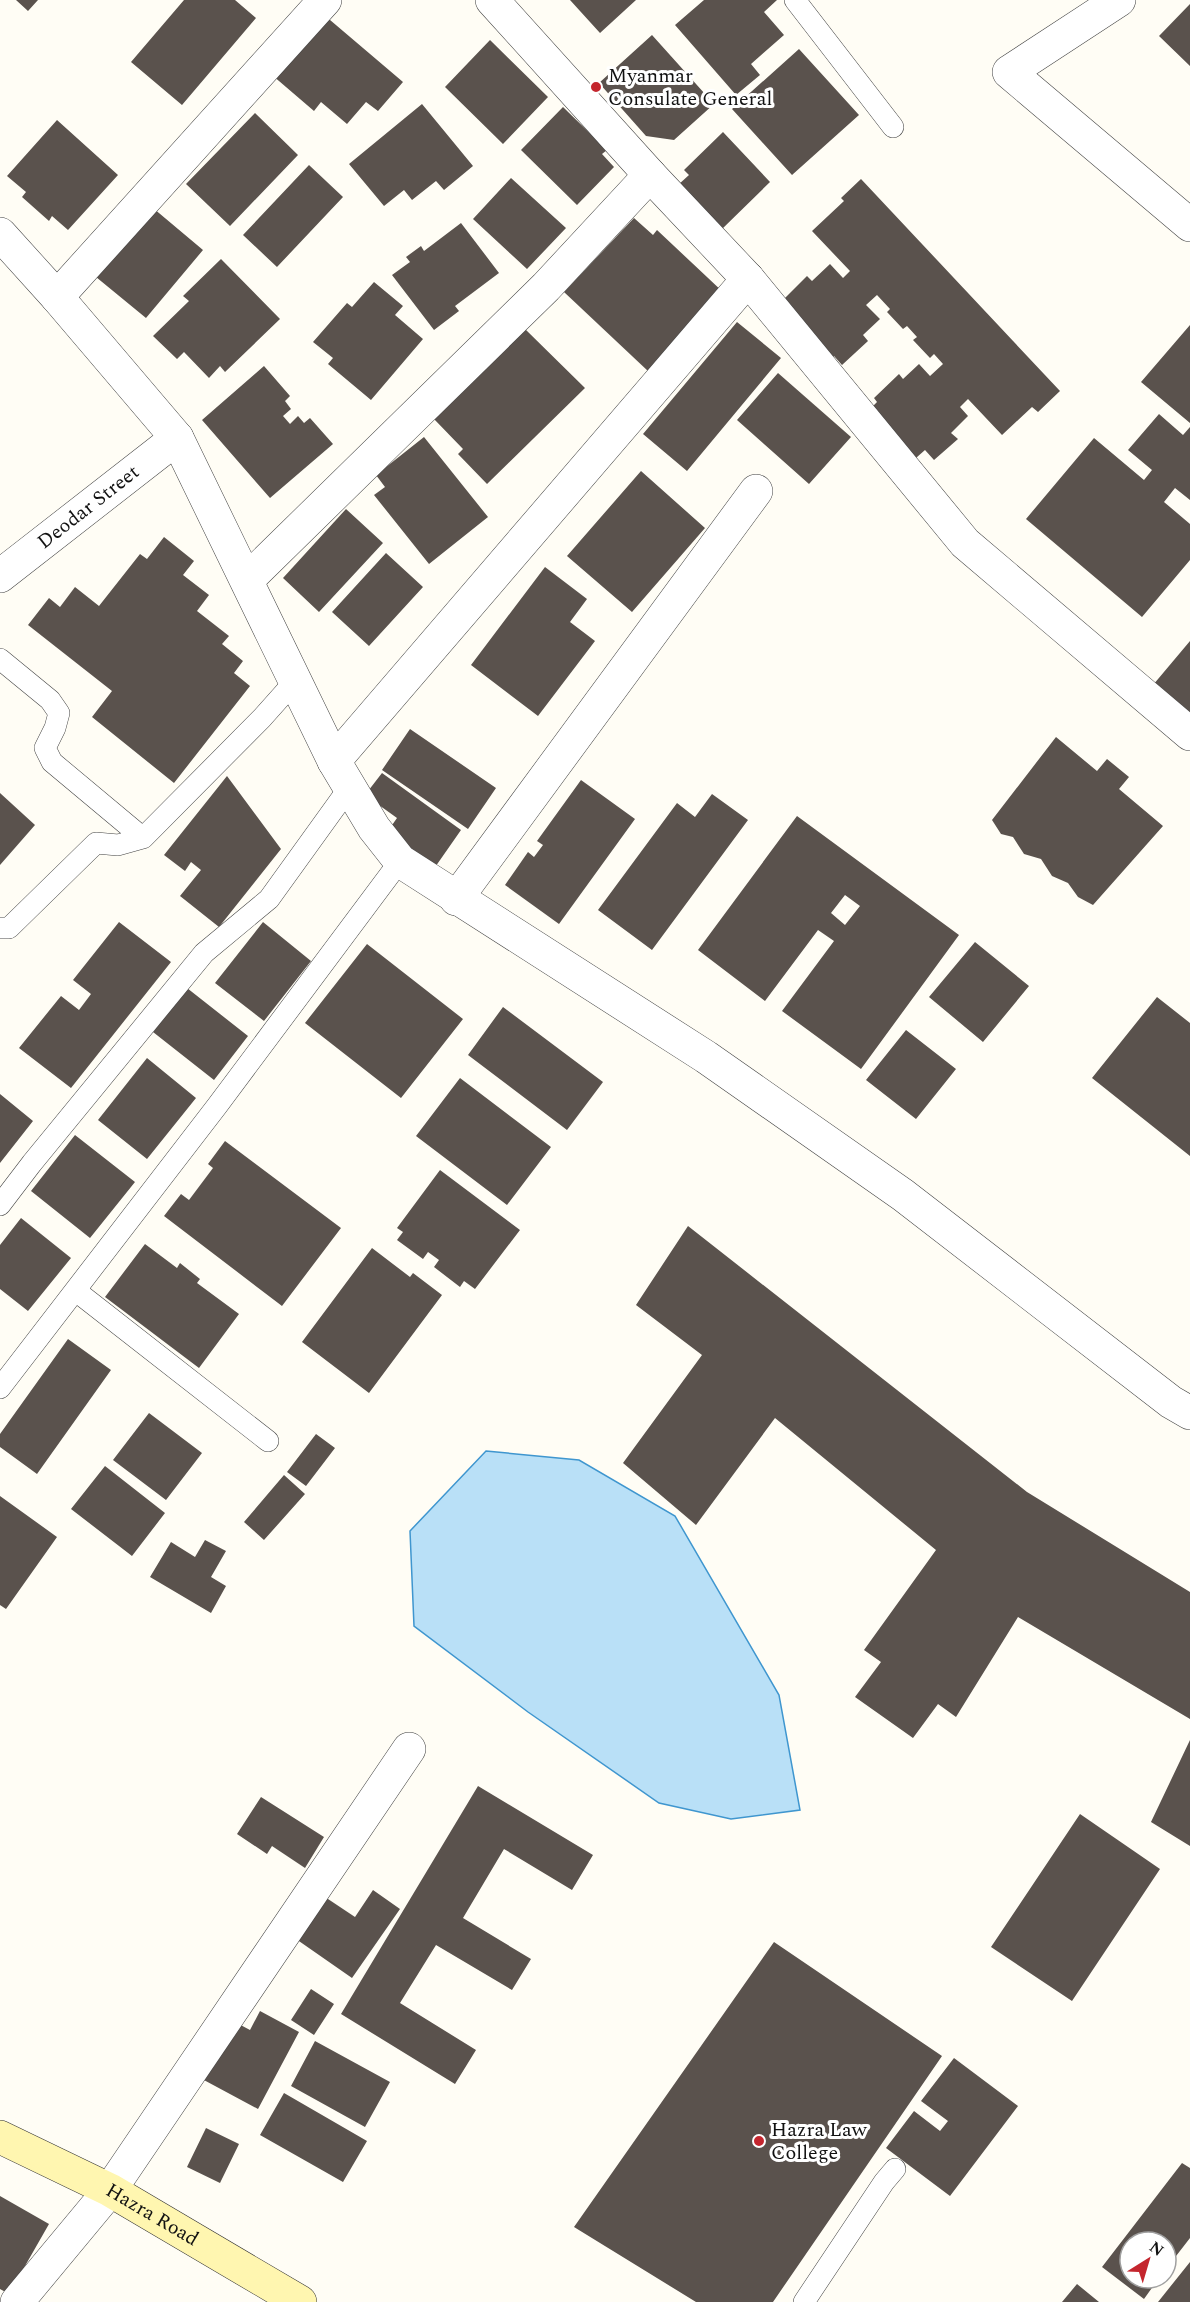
<svg xmlns="http://www.w3.org/2000/svg" width="1190" height="2302" font-family="Spectral,serif">
<style>
.water{fill:#b9e0f7;stroke:#3f96cf;stroke-width:1.5}
.building{fill:#5a524d;fill-rule:evenodd}
.lines{fill:none;stroke-linecap:round;stroke-linejoin:round}
.service-casing{stroke:#444;stroke-width:22}
.minor-casing{stroke:#444;stroke-width:34}
.tertiary-casing{stroke:#444;stroke-width:34}
.secondary-casing{stroke:#333;stroke-width:34}
.service{stroke:#fff;stroke-width:21}
.minor{stroke:#fff;stroke-width:33}
.tertiary{stroke:#fff;stroke-width:33}
.secondary{stroke:#fff6b0;stroke-width:33}
.poi-dot{fill:#c4262e;stroke:#fff;stroke-width:2}
.labels{text-anchor:middle;dominant-baseline:central;stroke-width:6;stroke-linejoin:round;paint-order:stroke}
.poi-label{font-size:20px;fill:#111;stroke:#fff;text-anchor:start}
.street-label{font-size:20px;fill:#111;stroke:#fff}
</style>
<rect width="100%" height="100%" fill="#fffdf5"/>
<path class="water" d="M 486,1451 L 579,1460 L 675,1516 L 779,1695 L 800,1810 L 731,1819 L 659,1803 L 528,1712 L 414,1626 L 410,1531 Z"/>
<path class="building" d="M 16,0 L 38,0 L 28,11 Z
M 184,0 L 235,0 L 256,18 L 182,105 L 131,62 Z
M 570,0 L 636,0 L 600,33 Z
M 704,0 L 777,0 L 764,12 L 784,35 L 751,64 L 760,75 L 736,95 L 675,25 Z
M 1190,4 L 1190,66 L 1159,36 Z
M 323,14 L 403,82 L 378,111 L 366,102 L 347,124 L 321,102 L 314,111 L 272,75 Z
M 652,35 L 714,104 L 674,140 L 646,136 L 599,83 Z
M 490,40 L 548,97 L 503,144 L 445,87 Z
M 799,49 L 859,115 L 792,175 L 732,109 Z
M 422,104 L 473,166 L 444,190 L 436,181 L 412,200 L 404,190 L 384,206 L 349,164 Z
M 563,107 L 607,150 L 602,154 L 614,167 L 577,205 L 521,150 Z
M 255,113 L 298,155 L 230,226 L 186,184 Z
M 57,120 L 118,175 L 68,230 L 52,216 L 49,221 L 22,197 L 26,192 L 7,176 Z
M 723,132 L 770,182 L 721,230 L 678,185 L 689,175 L 684,170 Z
M 309,165 L 343,197 L 277,267 L 243,235 Z
M 511,178 L 566,228 L 527,269 L 473,219 Z
M 861,179 L 1060,391 L 1038,412 L 1032,407 L 1002,435 L 968,399 L 960,407 L 968,416 L 951,433 L 958,439 L 934,460 L 925,450 L 908,465 L 865,414 L 877,402 L 874,398 L 899,374 L 903,379 L 919,364 L 930,376 L 943,364 L 934,354 L 930,358 L 913,340 L 917,337 L 907,326 L 903,329 L 887,312 L 890,309 L 877,295 L 866,305 L 880,319 L 863,335 L 868,341 L 842,365 L 834,356 L 825,365 L 782,301 L 807,276 L 812,281 L 830,264 L 843,278 L 850,271 L 812,231 L 844,201 L 841,198 Z
M 153,208 L 203,250 L 146,318 L 96,277 Z
M 634,218 L 653,235 L 657,230 L 724,293 L 649,372 L 564,292 Z
M 461,223 L 499,273 L 455,306 L 459,311 L 434,330 L 392,275 L 410,262 L 406,257 L 421,246 L 424,251 Z
M 221,259 L 280,319 L 225,372 L 220,366 L 209,378 L 184,352 L 177,359 L 153,336 L 189,301 L 183,296 Z
M 374,282 L 403,306 L 395,315 L 423,339 L 371,400 L 328,364 L 333,358 L 313,342 L 347,303 L 352,307 Z
M 737,322 L 781,358 L 687,471 L 643,434 Z
M 1190,325 L 1190,423 L 1141,382 Z
M 525,329 L 585,388 L 487,484 L 458,454 L 463,449 L 434,419 Z
M 264,366 L 290,396 L 285,401 L 291,409 L 283,416 L 290,424 L 298,416 L 304,423 L 310,418 L 333,444 L 270,498 L 202,420 Z
M 778,373 L 851,437 L 809,484 L 737,420 Z
M 1159,414 L 1183,435 L 1190,427 L 1190,500 L 1175,488 L 1164,502 L 1190,524 L 1190,560 L 1142,617 L 1026,519 L 1094,438 L 1144,480 L 1152,470 L 1128,450 Z
M 424,437 L 488,517 L 429,564 L 374,495 L 385,487 L 376,475 Z
M 641,471 L 705,528 L 632,612 L 567,556 Z
M 346,509 L 383,543 L 319,612 L 283,578 Z
M 164,537 L 194,561 L 183,575 L 209,595 L 197,611 L 229,636 L 222,644 L 243,661 L 234,673 L 250,686 L 174,783 L 92,717 L 112,691 L 28,625 L 49,598 L 60,607 L 75,587 L 99,606 L 140,554 L 147,559 Z
M 386,553 L 423,587 L 369,646 L 332,612 Z
M 545,567 L 587,599 L 570,622 L 595,641 L 538,716 L 471,665 Z
M 1190,641 L 1190,716 L 1153,685 Z
M 410,729 L 496,788 L 468,829 L 382,770 Z
M 1056,737 L 1097,771 L 1107,759 L 1129,777 L 1119,789 L 1163,826 L 1093,905 L 1078,897 L 1068,883 L 1052,876 L 1041,859 L 1024,854 L 1013,837 L 1001,834 L 992,820 Z
M 382,773 L 461,830 L 431,873 L 383,838 L 397,818 L 365,795 Z
M 227,776 L 281,849 L 219,927 L 180,896 L 201,870 L 191,862 L 185,871 L 164,855 Z
M 581,780 L 635,819 L 559,924 L 505,885 L 528,852 L 534,857 L 543,845 L 537,841 Z
M 0,793 L 35,825 L 0,865 Z
M 712,794 L 748,820 L 652,950 L 598,910 L 677,803 L 695,817 Z
M 797,816 L 959,935 L 861,1069 L 782,1011 L 834,941 L 818,930 L 765,1001 L 698,950 ZM 845,895 L 860,906 L 845,925 L 831,913 Z
M 119,922 L 171,962 L 71,1088 L 19,1048 L 61,996 L 79,1010 L 91,994 L 73,980 Z
M 263,922 L 311,961 L 264,1021 L 215,983 Z
M 975,942 L 1029,986 L 983,1042 L 929,997 Z
M 367,944 L 463,1019 L 401,1098 L 305,1023 Z
M 187,988 L 248,1036 L 214,1080 L 153,1032 Z
M 1157,997 L 1190,1023 L 1190,1156 L 1092,1078 Z
M 503,1007 L 603,1082 L 567,1130 L 468,1055 Z
M 906,1030 L 956,1069 L 916,1119 L 866,1080 Z
M 147,1058 L 196,1098 L 147,1159 L 98,1120 Z
M 460,1078 L 551,1147 L 507,1205 L 416,1136 Z
M 0,1094 L 33,1121 L 0,1163 Z
M 75,1135 L 135,1182 L 90,1238 L 31,1191 Z
M 225,1141 L 341,1228 L 282,1306 L 164,1216 L 181,1194 L 189,1200 L 213,1168 L 208,1164 Z
M 440,1170 L 520,1230 L 475,1289 L 464,1281 L 460,1287 L 434,1267 L 439,1260 L 428,1252 L 423,1259 L 397,1240 L 403,1232 L 397,1228 Z
M 21,1218 L 71,1258 L 28,1311 L 0,1289 L 0,1245 Z
M 688,1226 L 1027,1492 L 1190,1592 L 1190,1719 L 1018,1617 L 956,1717 L 938,1704 L 913,1738 L 855,1697 L 881,1662 L 864,1650 L 936,1550 L 775,1418 L 696,1525 L 623,1463 L 702,1355 L 636,1305 Z
M 145,1244 L 177,1268 L 180,1263 L 200,1279 L 197,1283 L 239,1314 L 199,1368 L 105,1297 Z
M 372,1248 L 410,1277 L 413,1273 L 442,1295 L 369,1393 L 302,1342 Z
M 68,1339 L 111,1370 L 37,1474 L 0,1447 L 0,1434 Z
M 149,1413 L 202,1453 L 166,1500 L 113,1460 Z
M 316,1434 L 335,1448 L 306,1486 L 287,1472 Z
M 105,1466 L 165,1513 L 132,1556 L 71,1509 Z
M 284,1475 L 305,1494 L 264,1540 L 244,1522 Z
M 0,1496 L 57,1537 L 6,1609 L 0,1605 Z
M 205,1540 L 226,1551 L 211,1577 L 226,1586 L 211,1613 L 150,1577 L 171,1542 L 195,1557 Z
M 1190,1740 L 1190,1846 L 1151,1822 Z
M 478,1786 L 593,1855 L 572,1890 L 504,1849 L 463,1918 L 531,1959 L 512,1990 L 436,1945 L 400,2003 L 476,2050 L 455,2084 L 341,2014 Z
M 261,1797 L 324,1837 L 305,1868 L 272,1846 L 267,1854 L 237,1834 Z
M 1080,1814 L 1160,1869 L 1072,2001 L 991,1947 Z
M 373,1890 L 400,1909 L 352,1978 L 296,1939 L 325,1897 L 355,1917 Z
M 774,1942 L 942,2056 L 773,2302 L 696,2302 L 574,2227 Z
M 311,1989 L 334,2004 L 314,2035 L 291,2020 Z
M 260,2011 L 299,2032 L 258,2109 L 202,2079 L 233,2021 L 250,2030 Z
M 315,2041 L 390,2082 L 365,2127 L 291,2086 Z
M 954,2058 L 1018,2106 L 950,2196 L 886,2148 L 914,2111 L 940,2131 L 948,2121 L 921,2101 Z
M 284,2093 L 367,2141 L 343,2182 L 260,2135 Z
M 206,2128 L 239,2144 L 220,2183 L 187,2167 Z
M 1182,2163 L 1190,2168 L 1190,2238 L 1166,2269 L 1166,2242 L 1130,2242 L 1130,2278 L 1159,2278 L 1144,2299 L 1102,2267 Z
M 0,2196 L 49,2224 L 9,2294 L 0,2289 Z
M 1190,2262 L 1190,2302 L 1158,2302 Z
M 1077,2284 L 1099,2302 L 1062,2302 Z"/>
<g class="lines">
<defs>
<path id="service" d="M 795,0 L 893,127
M 0,659 L 50,700 L 59,713 L 55,728 L 45,748 L 52,762 L 143,838
M 0,928 L 9,928 L 96,843 L 118,845 L 143,838 L 262,718 L 295,681
M 0,1205 L 32,1163 L 204,953 L 269,899 L 349,788
M 76,1291 L 268,1441
M 0,1388 L 217,1106 L 400,861
M 804,2302 L 884,2182 L 895,2169"/>
<g id="minor">
<path d="M 492,0 L 650,175 L 748,279 L 965,543 L 1190,734"/>
<path d="M 1119,0 L 1009,72 L 1190,225"/>
<path d="M 57,297 L 325,0"/>
<path id="s1" d="M 0,576 L 177,438"/>
<path d="M 247,580 L 546,287 L 650,175"/>
<path d="M 334,761 L 748,279"/>
<path d="M 456,899 L 756,491"/>
<path d="M 17,2302 L 110,2190 L 409,1749"/>
</g>
<path id="tertiary" d="M 0,234 L 57,297 L 177,438 L 334,761 L 374,828 L 400,861 L 706,1057 L 903,1195 L 1171,1402 L 1190,1413"/>
<g id="secondary">
<path id="s2" d="M 0,2137 L 110,2190 L 300,2302"/>
</g>
</defs>
<use href="#service" class="service-casing"/>
<use href="#minor" class="minor-casing"/>
<use href="#tertiary" class="tertiary-casing"/>
<use href="#secondary" class="secondary-casing"/>
<use href="#service" class="service"/>
<use href="#minor" class="minor"/>
<use href="#tertiary" class="tertiary"/>
<use href="#secondary" class="secondary"/>
</g>
<g class="poi-dot">
<circle cx="596" cy="87" r="6"/>
<circle cx="759" cy="2141" r="6"/>
</g>
<g class="labels">
<g class="poi-label">
<text x="608" y="76">Myanmar<tspan x="608" dy="23">Consulate General</tspan></text>
<text x="771" y="2130">Hazra Law<tspan x="771" dy="23">College</tspan></text>
</g>
<g class="street-label">
<text stroke="none"><textPath href="#s1" startOffset="112">Deodar Street</textPath></text>
<text stroke="none"><textPath href="#s2" startOffset="171">Hazra Road</textPath></text>
</g>
</g>
<g transform="translate(1148 2260) rotate(37)"><circle r="28" fill="#ffffff" stroke="#a0a0a0" stroke-width="1.5"/>
<path d="M0-4.5L10 22L0 15L-10 22Z" fill="#c4262e"/>
<text y="-9" font-size="16" font-weight="bold" text-anchor="middle" fill="#111111">N</text>
</g>
</svg>
